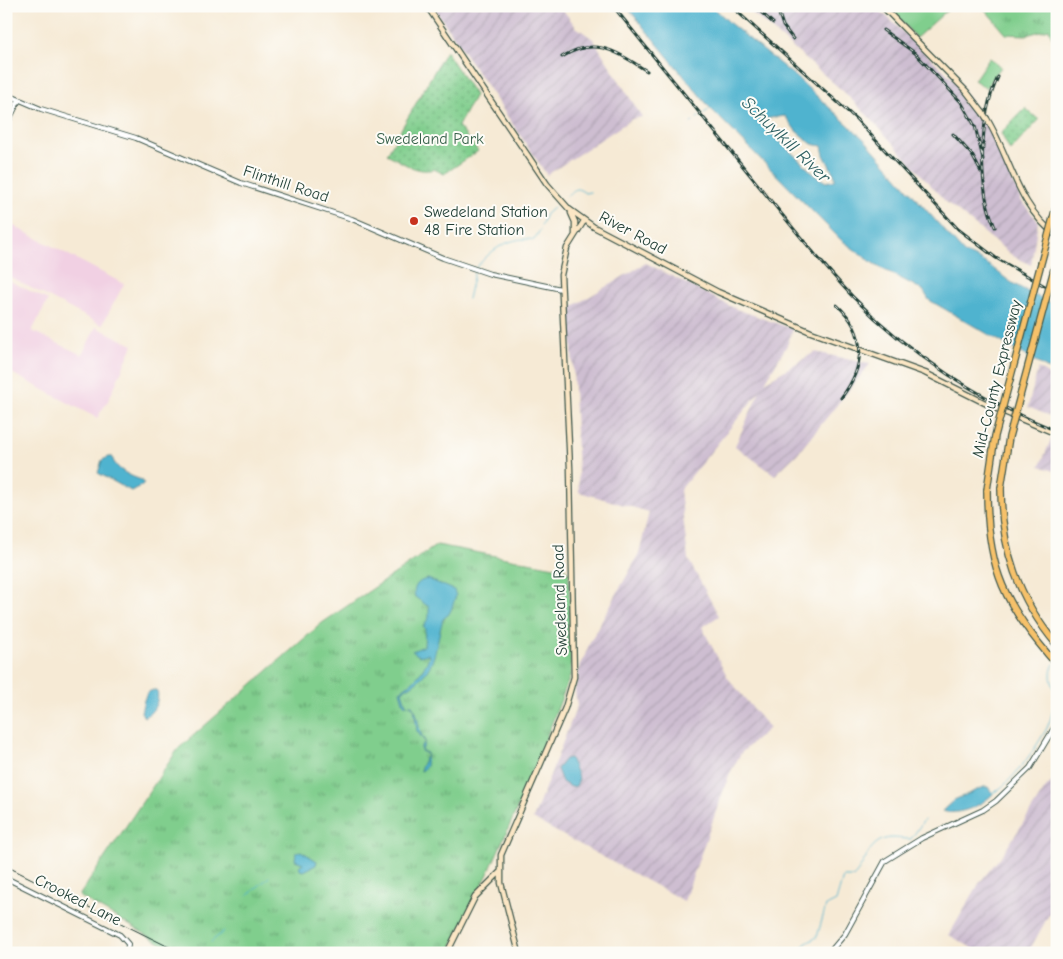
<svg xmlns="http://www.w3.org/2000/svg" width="1063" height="959" font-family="'Comic Neue',sans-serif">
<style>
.built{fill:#f1d0e3}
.industrial{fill:url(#industrial-furrows)}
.grass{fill:url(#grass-tufts);stroke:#508660}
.park{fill:url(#park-dots);stroke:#508660}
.pitch{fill:#80ce8d;stroke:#508660}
.water{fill:#50b3cf;stroke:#387882;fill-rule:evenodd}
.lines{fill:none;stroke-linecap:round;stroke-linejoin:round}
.stream{stroke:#50b3cf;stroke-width:1}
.tertiary-casing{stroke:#3f574c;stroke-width:6}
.secondary-casing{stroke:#3f574c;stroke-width:7}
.motorway-casing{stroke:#3f574c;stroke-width:8}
.tertiary{stroke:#fff;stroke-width:4}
.secondary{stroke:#fbe6c4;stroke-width:4.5}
.motorway{stroke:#f6c16b;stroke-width:5.5}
.tram{stroke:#1f3d34;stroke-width:1}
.rail-casing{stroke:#1f3d34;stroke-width:3}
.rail{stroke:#fdfcf7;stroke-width:1;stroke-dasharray:4;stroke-linecap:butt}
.secondary-bridge-casing{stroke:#3f574c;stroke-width:7;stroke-linecap:butt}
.motorway-bridge-casing{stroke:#3f574c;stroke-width:8;stroke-linecap:butt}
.secondary-bridge{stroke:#fbe6c4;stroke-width:4.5}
.motorway-bridge{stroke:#f6c16b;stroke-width:5.5}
.poi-dot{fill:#c8321e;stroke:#fdfcf7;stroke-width:2}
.labels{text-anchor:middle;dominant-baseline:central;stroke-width:4;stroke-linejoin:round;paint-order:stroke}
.park-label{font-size:16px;fill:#37614a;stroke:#fdfcf7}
.street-label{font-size:16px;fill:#1f3d34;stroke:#fdfcf7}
.poi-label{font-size:16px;fill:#1f3d34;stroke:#fdfcf7;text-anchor:start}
.water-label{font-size:18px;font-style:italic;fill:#2e6062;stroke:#fdfcf7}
</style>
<defs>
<pattern id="industrial-furrows" width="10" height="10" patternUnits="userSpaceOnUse" patternTransform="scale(1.25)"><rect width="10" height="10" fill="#cebed1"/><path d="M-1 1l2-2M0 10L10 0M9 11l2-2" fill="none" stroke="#b0a4b4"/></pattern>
<pattern id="grass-tufts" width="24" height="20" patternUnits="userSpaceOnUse" patternTransform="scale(1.25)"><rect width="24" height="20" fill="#80ce8d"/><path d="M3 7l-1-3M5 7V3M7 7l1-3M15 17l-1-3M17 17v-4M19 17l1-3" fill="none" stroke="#68a874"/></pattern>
<pattern id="park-dots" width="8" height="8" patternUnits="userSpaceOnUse" patternTransform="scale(1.25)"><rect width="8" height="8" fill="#80ce8d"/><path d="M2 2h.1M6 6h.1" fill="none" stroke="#68a874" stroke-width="1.8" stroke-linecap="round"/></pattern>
</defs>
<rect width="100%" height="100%" fill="#fdfcf7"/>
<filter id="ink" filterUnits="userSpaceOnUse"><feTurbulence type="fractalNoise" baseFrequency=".02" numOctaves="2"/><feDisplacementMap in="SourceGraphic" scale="10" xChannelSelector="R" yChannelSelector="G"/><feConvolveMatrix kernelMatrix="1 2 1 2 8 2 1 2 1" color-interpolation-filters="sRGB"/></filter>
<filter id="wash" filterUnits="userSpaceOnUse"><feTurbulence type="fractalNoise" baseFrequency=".0096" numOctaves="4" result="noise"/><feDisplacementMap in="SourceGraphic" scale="20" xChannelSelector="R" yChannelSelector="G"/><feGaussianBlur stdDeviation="1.12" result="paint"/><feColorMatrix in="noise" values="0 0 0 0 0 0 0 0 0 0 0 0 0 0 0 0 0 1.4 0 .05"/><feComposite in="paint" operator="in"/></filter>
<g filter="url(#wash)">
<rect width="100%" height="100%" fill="#f6ead5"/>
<path class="built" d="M 6,222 L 124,284 L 102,325 L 6,275 Z
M 6,279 L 48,300 L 32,331 L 82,355 L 96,327 L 133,345 L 109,399 L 97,418 L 6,370 Z"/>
<path class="industrial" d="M 433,6 L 560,6 L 576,27 L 593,39 L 642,117 L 632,119 L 547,175 Z
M 744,6 L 873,6 L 883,13 L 955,81 L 987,123 L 1022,202 L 1038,221 L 1031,265 L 1013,256 L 945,201 L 872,120 L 844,92 Z
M 646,263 L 736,309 L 793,329 L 787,345 L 765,382 L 815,352 L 870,364 L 798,453 L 775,475 L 735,446 L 760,391 L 680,490 L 688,559 L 719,616 L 702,627 L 728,678 L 769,728 L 741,753 L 729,775 L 684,901 L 533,819 L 577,706 L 575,690 L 578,673 L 590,642 L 639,554 L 649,512 L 579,492 L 570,308 Z
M 1038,368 L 1057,380 L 1057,419 L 1028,407 Z
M 1053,435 L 1057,436 L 1057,472 L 1040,466 Z
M 1057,776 L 1057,900 L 1028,953 L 981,953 L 949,935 L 980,882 L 1003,854 L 1045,789 Z"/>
<path class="grass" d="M 982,6 L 1057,6 L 1057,35 L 1052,37 L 1049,29 L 1026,35 L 1006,34 Z
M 437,545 L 565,569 L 569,573 L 571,674 L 529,782 L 487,876 L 448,953 L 178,953 L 79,896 L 178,749 L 322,623 Z"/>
<path class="park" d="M 446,51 L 475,95 L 458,126 L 478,151 L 444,174 L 434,169 C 417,174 402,162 387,154 Z
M 1025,108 L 1039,120 L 1010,151 L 1001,133 Z"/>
<path class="pitch" d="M 888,6 L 952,6 L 916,38 Z
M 989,58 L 1001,67 L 986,88 L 974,80 Z"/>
<path class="water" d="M 626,6 L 712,6 L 731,24 L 796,77 L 865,140 L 964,253 C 980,258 992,267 1004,277 C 1014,286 1043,299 1057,306 L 1057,374 L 929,300 L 923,290 L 877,266 L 840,239 L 711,109 ZM 785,116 L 796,131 L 812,144 L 822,146 L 824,155 L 835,176 L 835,180 L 826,182 L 815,175 L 762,124 L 763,119 Z
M 109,457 L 112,457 C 115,470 132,477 142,480 L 144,484 L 131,491 L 98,473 L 102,460 Z
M 428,579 L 454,590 L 456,596 L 451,610 L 449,614 L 443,619 C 433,654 438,672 402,691 L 406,704 L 412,705 C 420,714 416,729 425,741 L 422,751 L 427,753 L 426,766 L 422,771 L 420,770 L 427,754 L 421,751 L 421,746 L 425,742 L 417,731 L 414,708 L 410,705 L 404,705 L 400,691 C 414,682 423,673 429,657 L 428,654 L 419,656 L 412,651 L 424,646 L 425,629 L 423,627 L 429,617 L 429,607 L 415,597 C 412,588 418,580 428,579 Z
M 157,690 C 160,700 154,713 144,717 L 141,712 C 144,702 144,689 157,690 Z
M 570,758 L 579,779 L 576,786 L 571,787 L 562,782 L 557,769 L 565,759 Z
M 984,787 L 988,787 L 993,794 C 981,806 959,816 942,811 L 954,800 Z
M 301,851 L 317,861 L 316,865 L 304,871 L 300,870 L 299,866 L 303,863 L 295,860 L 296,852 Z"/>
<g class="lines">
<path class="stream" d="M 704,113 L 712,108
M 697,118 L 699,117
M 691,123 L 693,121
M 567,196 C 575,191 574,185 585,193 L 590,192
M 541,226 L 546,214 L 554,207
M 477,267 C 490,250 512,235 534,240 L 540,230
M 468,299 L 474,273
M 1054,664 C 1048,675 1052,682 1056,693
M 991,793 C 1008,790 1039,743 1047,728 C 1052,717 1054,705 1057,694
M 247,896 L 269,877
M 211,942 L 224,931
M 798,953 L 805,944 L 817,937 L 826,906 L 836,901 L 843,877 L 853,877 C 867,863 867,840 891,838 C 897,838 904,839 911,839 L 924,820"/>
</g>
</g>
<g filter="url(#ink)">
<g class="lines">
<defs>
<path id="tertiary" d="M 6,94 L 41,109 L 136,138 L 241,183 L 352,219 L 443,258 L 490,274 L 561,289
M 6,126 L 19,100
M 6,878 L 120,935 L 128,944 L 127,953
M 829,953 L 845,934 L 885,861 L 922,838 L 983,810 L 996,801 L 1030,768 L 1057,723"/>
<path id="secondary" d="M 427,6 L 547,184 L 569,209 L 594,227 L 718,292 L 811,332 L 925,373 L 997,409 L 1057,434
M 882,6 L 966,91 L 983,113
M 987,119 C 1011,159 1017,206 1057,236
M 571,213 L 575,222 L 575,234
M 447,953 L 475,897 L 500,872
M 519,953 L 501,883 L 501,855 L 565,708 L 574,677 L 570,468 L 561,275 L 567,248 L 584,221"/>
<path id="motorway" d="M 1053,218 L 1057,204
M 1001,488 C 1001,548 1018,599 1057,645
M 987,490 C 987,571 1005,605 1057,665"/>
</defs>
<use href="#tertiary" class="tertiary-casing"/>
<use href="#secondary" class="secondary-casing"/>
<use href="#motorway" class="motorway-casing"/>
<use href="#tertiary" class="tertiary"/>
<use href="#secondary" class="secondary"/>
<use href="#motorway" class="motorway"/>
<path class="tram" d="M 6,866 L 181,953"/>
<defs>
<path id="rail" d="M 613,6 C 657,61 702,116 746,170 C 781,213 815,257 853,297 C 910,355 982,401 1057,431
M 731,6 L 856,119 L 958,229 L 996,258 L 1057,293
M 754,6 L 773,23
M 777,8 L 783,26 L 793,39
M 883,30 L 915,53 L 961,102 L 975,126 L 983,159
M 562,57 C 596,35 618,53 647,71
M 953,134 L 972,155 L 981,172
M 995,227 C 977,187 979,117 998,77
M 837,305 C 868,333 865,367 841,398"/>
</defs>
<use href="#rail" class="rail-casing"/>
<use href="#rail" class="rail"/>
<defs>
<path id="secondary-bridge" d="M 983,113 L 987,119"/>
<path id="motorway-bridge" d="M 1001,488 L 1009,437 L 1057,258
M 987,490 L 995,436 L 1053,218"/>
</defs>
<use href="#secondary-bridge" class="secondary-bridge-casing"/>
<use href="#motorway-bridge" class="motorway-bridge-casing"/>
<use href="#secondary-bridge" class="secondary-bridge"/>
<use href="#motorway-bridge" class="motorway-bridge"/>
</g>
</g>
<circle class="poi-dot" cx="414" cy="221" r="5"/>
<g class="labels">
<g class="park-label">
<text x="430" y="139">Swedeland Park</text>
</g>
<g class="street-label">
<text transform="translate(286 184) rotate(18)">Flinthill Road</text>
<text transform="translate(633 233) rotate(28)">River Road</text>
<text transform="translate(997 379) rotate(-76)">Mid-County Expressway</text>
<text transform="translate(560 600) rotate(-92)">Swedeland Road</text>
<text transform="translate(78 900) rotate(27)">Crooked Lane</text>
</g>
<g class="poi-label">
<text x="424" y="212">Swedeland Station<tspan x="424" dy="18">48 Fire Station</tspan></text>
</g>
<g class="water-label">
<text transform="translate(786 140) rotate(44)">Schuylkill River</text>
</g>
</g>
<rect width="1063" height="959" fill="none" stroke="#fdfcf7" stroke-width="25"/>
</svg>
